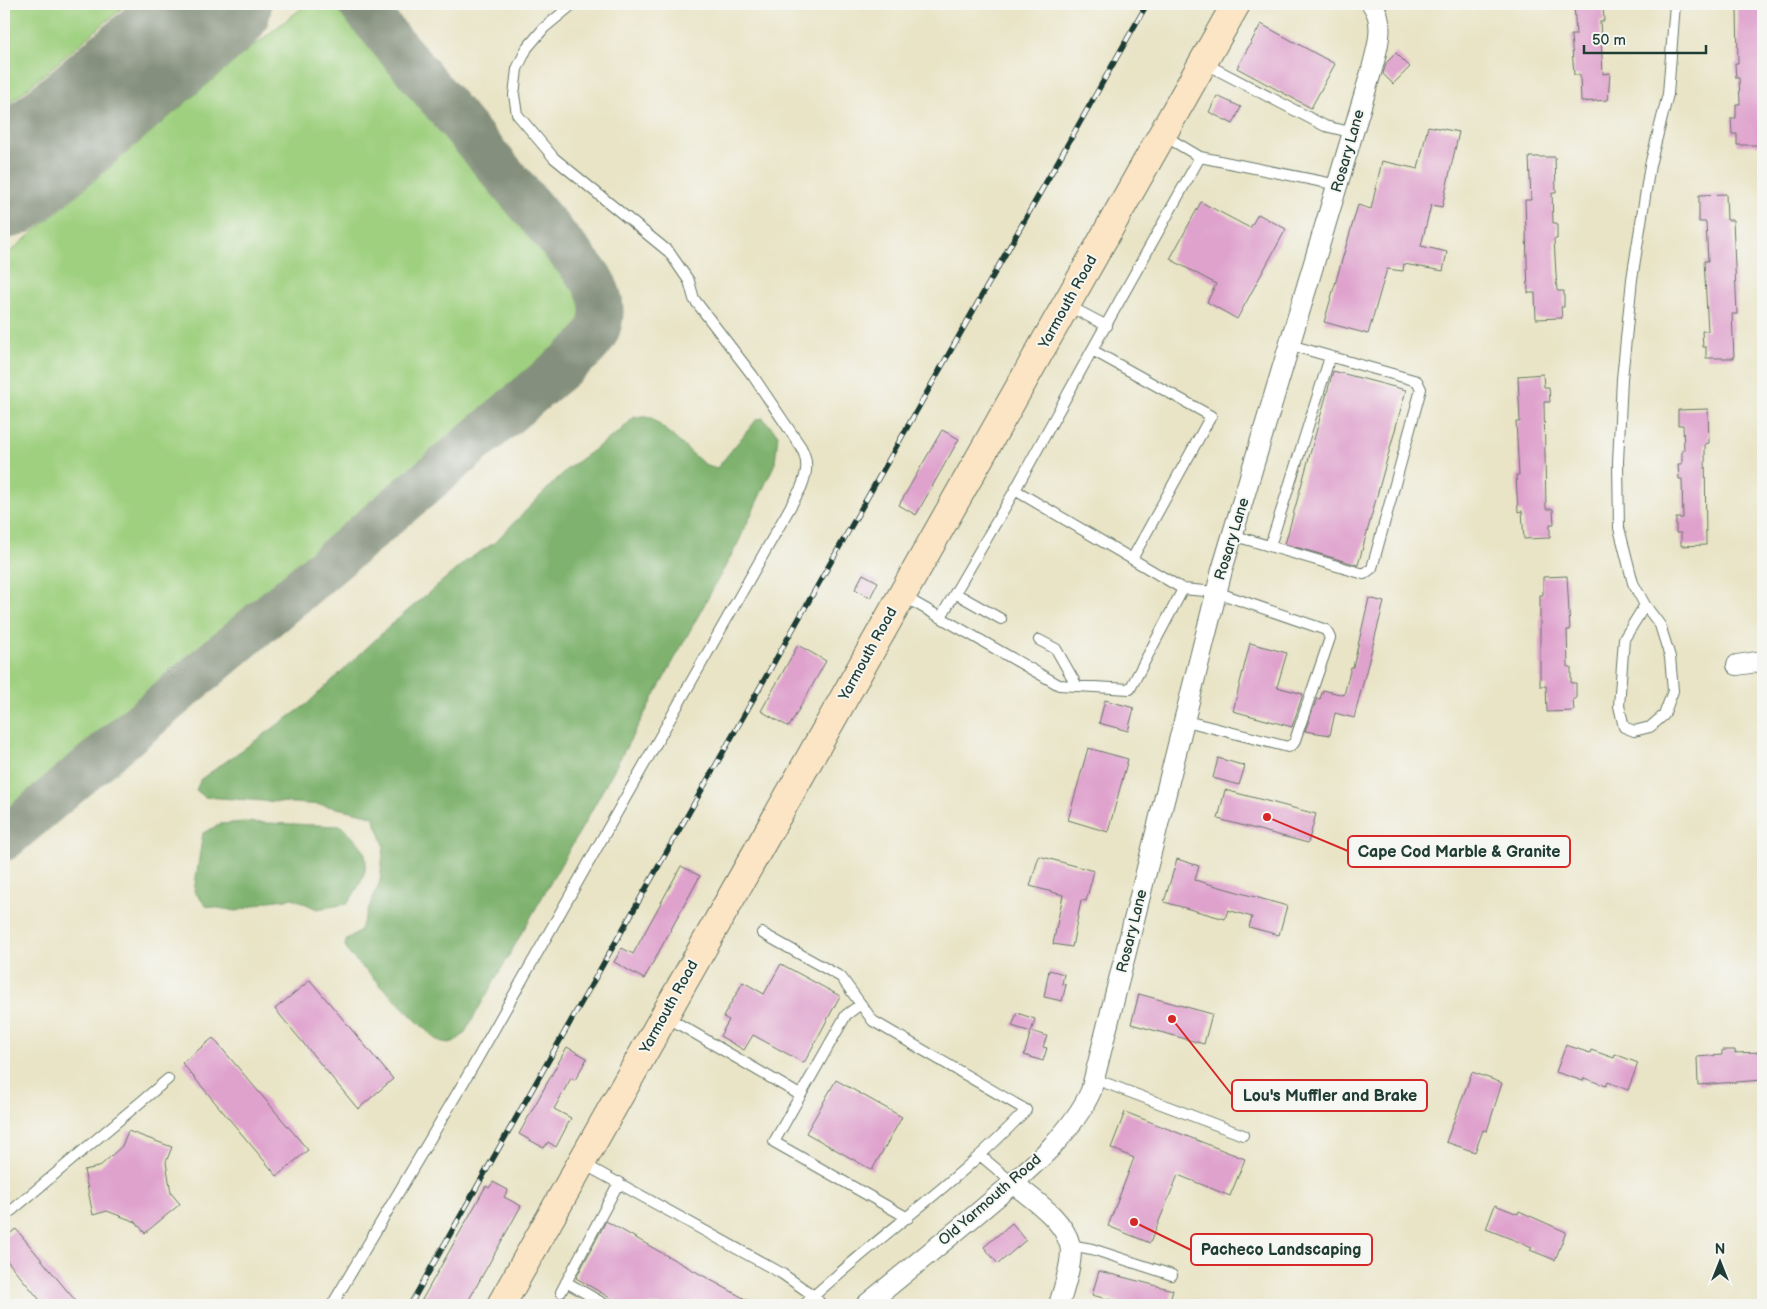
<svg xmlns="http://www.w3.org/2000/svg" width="1767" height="1309" font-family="'Balsamiq Sans',sans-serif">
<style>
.green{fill:#9fd07f;stroke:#5f865a}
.forest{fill:#7fb26e;stroke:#4f7851}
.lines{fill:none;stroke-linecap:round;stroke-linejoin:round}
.taxiway{stroke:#84907d;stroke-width:44}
.runway{stroke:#84907d;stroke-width:111}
.building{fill:#dfa2cd}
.service-casing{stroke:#667767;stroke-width:12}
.minor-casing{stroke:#667767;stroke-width:22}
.secondary-casing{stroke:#667767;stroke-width:30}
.service{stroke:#fff;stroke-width:10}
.minor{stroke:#fff;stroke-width:20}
.secondary{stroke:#fce5c4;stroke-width:28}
.rail-casing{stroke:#1f3d34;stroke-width:5.5}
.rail{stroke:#f6f6f2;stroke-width:4;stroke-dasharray:11;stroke-linecap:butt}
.labels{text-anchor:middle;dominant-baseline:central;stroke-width:4;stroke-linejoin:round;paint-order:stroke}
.street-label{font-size:15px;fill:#1f3d34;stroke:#f6f6f2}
.leader{fill:none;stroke:#d62828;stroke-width:2}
.callout-dot{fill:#d62828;stroke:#f6f6f2;stroke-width:2}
.callout{fill:#f6f6f2;stroke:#d62828;stroke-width:2}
.callout-label{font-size:16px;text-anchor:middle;font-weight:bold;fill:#1f3d34}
</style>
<rect width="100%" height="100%" fill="#f6f6f2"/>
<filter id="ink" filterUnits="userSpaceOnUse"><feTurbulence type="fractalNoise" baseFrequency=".02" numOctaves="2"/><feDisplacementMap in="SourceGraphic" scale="10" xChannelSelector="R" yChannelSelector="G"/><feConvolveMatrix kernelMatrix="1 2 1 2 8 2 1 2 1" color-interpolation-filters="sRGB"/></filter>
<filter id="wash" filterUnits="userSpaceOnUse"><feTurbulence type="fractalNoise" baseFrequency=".0096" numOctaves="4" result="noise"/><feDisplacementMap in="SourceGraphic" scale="20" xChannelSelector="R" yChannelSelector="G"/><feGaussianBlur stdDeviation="1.12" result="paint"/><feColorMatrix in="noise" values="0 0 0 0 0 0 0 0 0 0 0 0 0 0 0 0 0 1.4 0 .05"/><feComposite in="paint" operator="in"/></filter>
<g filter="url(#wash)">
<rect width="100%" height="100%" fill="#e9e4c6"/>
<path class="green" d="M 4,4 L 127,4 L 4,108 Z
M 307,4 L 336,5 L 361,30 L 580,287 C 595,317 583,327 563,348 L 356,521 L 4,820 L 4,257 L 242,55 Z"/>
<path class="forest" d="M 634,417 L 651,417 L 704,464 L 717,468 L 757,419 L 763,418 L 778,435 L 775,463 L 738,543 L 588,817 L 464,1034 C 454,1044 448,1045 435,1039 L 349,954 L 345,945 L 347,939 L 359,932 L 380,881 L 384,845 L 373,816 L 323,805 L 205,797 L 196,790 L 201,779 L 306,705 L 392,624 L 466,561 L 494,543 L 567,469 L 620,431 Z
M 243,822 L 341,826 C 348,833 358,841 363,849 C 372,868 358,889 347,904 L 317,909 L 293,898 L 269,901 L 237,911 L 206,906 L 194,891 L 203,833 L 220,824 Z"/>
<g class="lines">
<path class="taxiway" d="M 4,839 L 584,349 C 605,329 607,303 591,278 L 360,4"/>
<path class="runway" d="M 4,183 L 216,4"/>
</g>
<g id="blocks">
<path class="building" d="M 1574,4 L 1603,4 L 1604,21 L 1600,21 L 1603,74 L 1610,73 L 1608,100 L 1581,102 L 1580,75 L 1574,75 L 1571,35 L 1576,35 Z
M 1763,7 L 1763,145 L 1737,145 L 1737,134 L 1732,134 L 1731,118 L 1736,118 L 1736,104 L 1740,104 L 1739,78 L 1736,78 L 1735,63 L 1738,63 L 1737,8 Z
M 1261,24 L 1335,64 L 1311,108 L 1237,68 Z
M 1396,53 L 1410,67 L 1393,84 L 1383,74 L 1386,63 Z
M 1217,96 L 1241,107 L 1233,124 L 1209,112 Z
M 1428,126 L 1459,132 L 1442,207 L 1431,205 L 1421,246 L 1447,252 L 1443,271 L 1404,264 L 1403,271 L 1387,269 L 1368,334 L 1324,322 L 1358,205 L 1371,209 L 1382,161 L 1418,169 Z
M 1529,157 L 1555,157 L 1556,193 L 1552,193 L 1553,223 L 1557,223 L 1557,239 L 1554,239 L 1557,291 L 1564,291 L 1564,307 L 1561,307 L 1562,318 L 1536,319 L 1535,293 L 1528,293 L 1525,200 L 1531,200 Z
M 1726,194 L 1727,220 L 1733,220 L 1737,314 L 1732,314 L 1734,358 L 1706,358 L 1706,347 L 1703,347 L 1702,331 L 1708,331 L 1704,261 L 1708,261 L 1706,222 L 1699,222 L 1699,195 Z
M 1201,202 L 1250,228 L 1258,214 L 1286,229 L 1237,319 L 1207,302 L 1216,284 L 1170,259 Z
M 1333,371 L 1406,390 L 1358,565 L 1285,544 Z
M 1543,374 L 1544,387 L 1549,387 L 1550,402 L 1544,402 L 1546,509 L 1553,509 L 1554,524 L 1550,524 L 1550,538 L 1524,539 L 1522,511 L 1518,512 L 1516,475 L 1519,475 L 1516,422 L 1520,422 L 1518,376 Z
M 1708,409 L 1709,443 L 1705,444 L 1706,545 L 1681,546 L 1681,533 L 1676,533 L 1676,518 L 1683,518 L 1682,479 L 1679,479 L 1678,464 L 1682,464 L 1682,450 L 1684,450 L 1683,425 L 1678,425 L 1678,410 Z
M 942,430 L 959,439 L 916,515 L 899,505 Z
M 863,574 L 878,582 L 870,598 L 855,589 Z
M 1567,576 L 1570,630 L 1567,630 L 1568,667 L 1571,667 L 1571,683 L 1576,683 L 1576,699 L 1573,699 L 1574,711 L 1547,712 L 1546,686 L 1540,686 L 1540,595 L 1543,595 L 1543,577 Z
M 1369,598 L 1384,602 L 1354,718 L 1335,713 L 1330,735 L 1305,731 L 1317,698 L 1320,699 L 1323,690 L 1344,695 L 1351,667 L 1353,667 Z
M 1250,643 L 1287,653 L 1277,687 L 1303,694 L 1292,727 L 1233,711 Z
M 798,645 L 826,661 L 789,727 L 761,711 Z
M 1105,700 L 1134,708 L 1128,731 L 1099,723 Z
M 1088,748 L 1128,759 L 1108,832 L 1068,820 Z
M 1218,758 L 1245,766 L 1239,785 L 1213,778 Z
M 1225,790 L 1316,814 L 1308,843 L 1218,819 Z
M 1039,856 L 1094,871 L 1086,901 L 1081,900 L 1072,947 L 1053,944 L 1063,895 L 1030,886 Z
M 1177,859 L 1199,866 L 1195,880 L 1287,906 L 1279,935 L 1249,927 L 1252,917 L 1228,910 L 1225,919 L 1164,902 Z
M 681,866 L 700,876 L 644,979 L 614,962 L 622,948 L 633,954 Z
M 781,964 L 840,996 L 804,1063 L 753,1035 L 744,1050 L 720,1036 L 729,1020 L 723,1017 L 743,982 L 764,994 Z
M 1049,970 L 1064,974 L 1062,984 L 1066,985 L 1062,1001 L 1044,997 Z
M 310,980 L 393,1079 L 358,1109 L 275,1009 Z
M 1139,994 L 1212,1014 L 1204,1044 L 1131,1024 Z
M 1017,1013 L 1035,1019 L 1031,1032 L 1012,1026 Z
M 1031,1031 L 1047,1036 L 1043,1047 L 1047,1048 L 1043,1061 L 1024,1055 Z
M 213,1038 L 308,1150 L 277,1176 L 182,1063 Z
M 1566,1045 L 1590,1053 L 1591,1050 L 1614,1058 L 1615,1054 L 1638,1063 L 1628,1090 L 1608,1082 L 1606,1086 L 1584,1078 L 1583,1081 L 1556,1072 Z
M 567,1047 L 587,1058 L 575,1080 L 571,1078 L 554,1109 L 571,1118 L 556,1147 L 548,1142 L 544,1148 L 519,1134 Z
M 1722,1050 L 1735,1050 L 1735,1053 L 1761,1052 L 1762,1080 L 1698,1085 L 1697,1057 L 1722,1055 Z
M 1472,1072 L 1502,1083 L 1487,1131 L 1483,1130 L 1475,1152 L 1446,1142 Z
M 836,1080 L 902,1117 L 872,1170 L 806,1133 Z
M 1125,1112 L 1245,1159 L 1230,1196 L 1178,1175 L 1150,1243 L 1108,1226 L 1134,1158 L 1111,1148 Z
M 128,1131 L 172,1147 L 166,1162 L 171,1193 L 180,1204 L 145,1233 L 136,1222 L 107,1211 L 93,1215 L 84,1170 L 99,1167 L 122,1146 Z
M 493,1182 L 508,1190 L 504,1197 L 521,1206 L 466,1305 L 419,1305 L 486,1186 L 489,1188 Z
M 1495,1205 L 1518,1214 L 1519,1211 L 1566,1232 L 1555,1260 L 1530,1250 L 1532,1247 L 1486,1229 Z
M 606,1221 L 662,1253 L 756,1305 L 622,1305 L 576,1278 Z
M 1012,1223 L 1026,1240 L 998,1264 L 984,1247 Z
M 16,1229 L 79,1305 L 44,1305 L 4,1257 L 4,1238 Z
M 1099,1271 L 1173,1290 L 1169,1305 L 1130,1305 L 1092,1295 Z"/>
</g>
</g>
<g filter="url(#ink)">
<use href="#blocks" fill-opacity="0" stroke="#667767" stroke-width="1"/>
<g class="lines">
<defs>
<path id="service" d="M 1204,63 L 1325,126 L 1354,133
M 1163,135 L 1200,157 L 1338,185
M 1067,305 L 1107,326
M 1092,350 L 1200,157
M 1015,490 L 1092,350 L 1211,416 L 1132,559
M 1232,535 L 1364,574 L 1372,568 L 1421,389 L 1417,381 L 1290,345
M 1270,546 L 1330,357
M 1183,589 L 1216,592 L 1326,630 L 1330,638 L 1294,743 L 1288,747 L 1186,721
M 955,593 L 1001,619
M 903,596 L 1059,685 L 1130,689 L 1183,589 L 1015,490 L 941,617
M 1645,605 L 1624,639 L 1619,706 L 1624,727 L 1634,731 L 1650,727 L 1664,715 L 1673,691 L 1670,657 L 1660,625 L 1645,605 L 1633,583 L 1619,528 L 1618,462 L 1622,379 L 1632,279 L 1650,165 L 1668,94 L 1675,4
M 1039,640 L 1056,649 L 1077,686
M 762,933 L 841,977 L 873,1021 L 1026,1110 C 958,1183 876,1237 804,1305
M 861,1004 L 846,1015 L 774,1142 L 908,1218
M 665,1016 L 800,1095
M 1095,1079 L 1243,1135
M 981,1156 L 1013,1183
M 582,1163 L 781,1273 L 814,1296 L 822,1305
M 4,1217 L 168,1079
M 1070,1245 L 1092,1249 L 1172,1275
M 566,1282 L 606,1305
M 561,1292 L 619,1182
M 332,1305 L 475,1063 L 801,488 C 807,473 809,462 801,447 L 753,376 L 694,299 L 689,281 L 669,252 L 554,158 L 517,114 L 514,95 L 517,69 L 527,48 L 544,28 L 573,4"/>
<path id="minor" d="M 1737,665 L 1763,661
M 1013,1183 C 1032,1199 1063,1218 1070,1245 C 1074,1259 1063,1291 1059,1305
M 866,1305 C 908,1270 951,1236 992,1201 C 1028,1170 1071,1135 1091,1091 L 1222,570 L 1372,69 C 1377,49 1386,23 1372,4"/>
<path id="secondary" d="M 501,1305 L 1236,4"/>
</defs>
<use href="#service" class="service-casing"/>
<use href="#minor" class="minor-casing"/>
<use href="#secondary" class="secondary-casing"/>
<use href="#service" class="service"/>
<use href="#minor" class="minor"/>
<use href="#secondary" class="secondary"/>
<defs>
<path id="rail" d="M 410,1305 L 1147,4"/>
</defs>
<use href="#rail" class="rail-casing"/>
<use href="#rail" class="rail"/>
</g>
</g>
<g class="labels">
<g class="street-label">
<text transform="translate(1348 151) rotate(-74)">Rosary Lane</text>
<text transform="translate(1068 302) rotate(-61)">Yarmouth Road</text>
<text transform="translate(1232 539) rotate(-73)">Rosary Lane</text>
<text transform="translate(868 654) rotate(-61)">Yarmouth Road</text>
<text transform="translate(1132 931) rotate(-76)">Rosary Lane</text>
<text transform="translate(669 1007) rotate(-61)">Yarmouth Road</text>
<text transform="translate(990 1200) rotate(-41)">Old Yarmouth Road</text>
</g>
</g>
<path class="leader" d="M1267 817L1348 851M1172 1019L1232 1095M1134 1222L1191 1250"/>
<g class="callout-dot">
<circle cx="1267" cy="817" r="5"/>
<circle cx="1172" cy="1019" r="5"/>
<circle cx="1134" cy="1222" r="5"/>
</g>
<g class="callout">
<rect x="1348" y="836" width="222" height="31" rx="5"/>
<rect x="1232" y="1080" width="195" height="31" rx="5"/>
<rect x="1191" y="1234" width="181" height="31" rx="5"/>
</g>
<g class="callout-label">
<text x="1459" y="857">Cape Cod Marble &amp; Granite</text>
<text x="1330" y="1101">Lou's Muffler and Brake</text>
<text x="1281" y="1255">Pacheco Landscaping</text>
</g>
<rect width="1767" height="1309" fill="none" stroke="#f6f6f2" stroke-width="20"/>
<g transform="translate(1720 1262)" stroke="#f6f6f2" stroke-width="4" paint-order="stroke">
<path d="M0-4L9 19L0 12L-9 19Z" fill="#1f3d34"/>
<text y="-8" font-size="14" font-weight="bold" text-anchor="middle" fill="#1f3d34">N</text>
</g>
<path d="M1584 45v8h122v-8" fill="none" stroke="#1f3d34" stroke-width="2.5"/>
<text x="1592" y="45" font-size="15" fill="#1f3d34" stroke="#f6f6f2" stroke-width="4" paint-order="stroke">50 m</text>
</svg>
